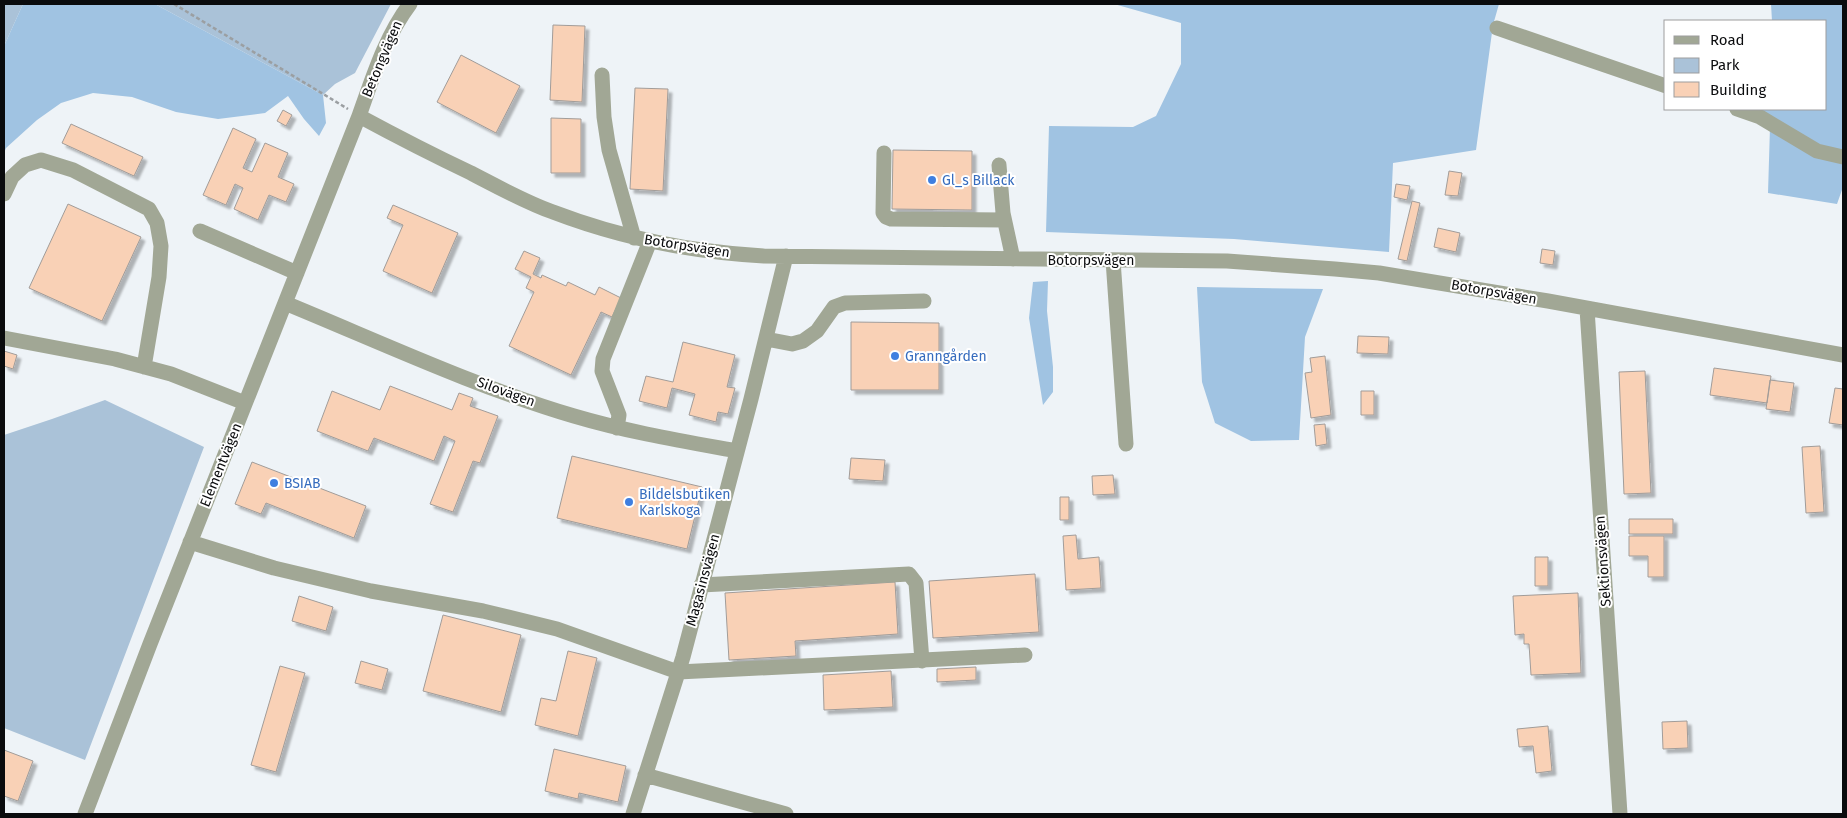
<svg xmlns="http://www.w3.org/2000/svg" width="1847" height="818" font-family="'Fira Sans',sans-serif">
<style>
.green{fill:#aac2d8}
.forest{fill:#a0c3e2}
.building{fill:#f9d1b6;stroke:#a19c99;filter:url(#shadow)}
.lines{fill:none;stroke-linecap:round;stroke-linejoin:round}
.path{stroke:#9b9fa2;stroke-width:2.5;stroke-dasharray:4 2.5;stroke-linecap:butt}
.minor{stroke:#a1a795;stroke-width:15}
.shop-dot{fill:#3f7fe0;stroke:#fff;stroke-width:2}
.labels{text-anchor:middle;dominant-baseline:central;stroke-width:4;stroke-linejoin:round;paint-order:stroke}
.street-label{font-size:14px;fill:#0a0b0d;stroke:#fff}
.shop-label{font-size:14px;fill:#366cbe;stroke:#fff;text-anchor:start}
</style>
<defs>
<filter id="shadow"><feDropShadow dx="4" dy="4" stdDeviation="1" flood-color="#0004"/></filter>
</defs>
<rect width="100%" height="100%" fill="#eef3f7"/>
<path class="green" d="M 4,4 L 23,4 L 4,46 Z
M 155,4 L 391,4 L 355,73 L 335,84 L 323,95 Z
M 105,400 L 204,447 L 85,760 L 4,728 L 4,435 L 52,419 Z"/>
<path class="forest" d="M 23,4 L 155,4 L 323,95 L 326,123 L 319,136 L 304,119 L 288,96 L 265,113 L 218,119 L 176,112 L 132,97 L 93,93 L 61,103 L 37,120 L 6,148 L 4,153 L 4,46 Z
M 1114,4 L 1499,4 L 1493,25 L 1476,150 L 1393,163 L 1389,252 L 1234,239 L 1046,232 L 1049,126 L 1133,127 L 1156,116 L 1181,64 L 1181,23 Z
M 1771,4 L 1843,4 L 1843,187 L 1837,204 L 1768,193 L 1770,127 L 1760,109 L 1826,109 L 1826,21 L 1772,21 Z
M 1048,281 L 1047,311 L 1053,367 L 1053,392 L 1043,405 L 1029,318 L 1033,282 Z
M 1197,287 L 1323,289 L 1305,337 L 1299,440 L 1251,441 L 1215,423 L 1202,382 Z"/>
<path class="building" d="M 553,25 L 585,26 L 582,102 L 550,100 Z
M 461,55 L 520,86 L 496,133 L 437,102 Z
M 635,88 L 668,89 L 663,191 L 630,189 Z
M 283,110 L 292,115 L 286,126 L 277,121 Z
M 551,118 L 581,119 L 581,173 L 551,173 Z
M 71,124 L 143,157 L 134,176 L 62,143 Z
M 233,128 L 256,139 L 243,168 L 252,172 L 265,143 L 288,153 L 278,177 L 294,184 L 286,202 L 269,195 L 258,220 L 234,209 L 243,188 L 235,184 L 226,205 L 203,195 Z
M 893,150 L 972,151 L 972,210 L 892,209 Z
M 1449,171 L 1462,173 L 1458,196 L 1445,195 Z
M 1396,184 L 1410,186 L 1407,200 L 1394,197 Z
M 1412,201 L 1420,203 L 1407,261 L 1398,259 Z
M 68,204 L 141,237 L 102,321 L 29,288 Z
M 393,205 L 458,233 L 432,293 L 383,271 L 403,225 L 387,218 Z
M 1438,228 L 1460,233 L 1456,252 L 1434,247 Z
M 1542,249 L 1555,251 L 1553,265 L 1540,263 Z
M 524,251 L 540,258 L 533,274 L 541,278 L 542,275 L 566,286 L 568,282 L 595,295 L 599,287 L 621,298 L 612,317 L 601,312 L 571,375 L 509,346 L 534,292 L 526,288 L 531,277 L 515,269 Z
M 851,322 L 939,323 L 939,390 L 851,390 Z
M 1358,336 L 1389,337 L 1388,354 L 1357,353 Z
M 683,342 L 735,355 L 727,387 L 735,388 L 728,414 L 718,412 L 716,422 L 689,415 L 695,394 L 672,388 L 667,408 L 639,401 L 646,376 L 673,382 Z
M 4,351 L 17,355 L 13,369 L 4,366 Z
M 1325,356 L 1331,415 L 1311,418 L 1305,373 L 1312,372 L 1310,358 Z
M 1714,368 L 1771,376 L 1767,403 L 1710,395 Z
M 1645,371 L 1651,493 L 1624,494 L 1619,372 Z
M 1770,380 L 1794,383 L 1790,412 L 1766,409 Z
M 390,386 L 452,410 L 459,393 L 473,398 L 470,406 L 498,416 L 480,463 L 473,461 L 453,512 L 430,504 L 455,441 L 444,436 L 434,461 L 374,438 L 368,451 L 317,431 L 332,391 L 380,410 Z
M 1835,388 L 1843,389 L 1843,425 L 1829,423 Z
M 1361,391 L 1374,391 L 1374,415 L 1361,415 Z
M 1325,424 L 1327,444 L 1316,446 L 1314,425 Z
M 1820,446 L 1824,512 L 1806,513 L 1802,447 Z
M 572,456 L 702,487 L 687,549 L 557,518 Z
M 851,458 L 885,460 L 883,481 L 849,479 Z
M 252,462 L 366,506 L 354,538 L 266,503 L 261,514 L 235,504 Z
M 1113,475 L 1115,494 L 1093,495 L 1092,476 Z
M 1060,497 L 1069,497 L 1069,520 L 1060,520 Z
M 1629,519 L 1673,519 L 1673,534 L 1629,534 Z
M 1076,535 L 1078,559 L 1099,557 L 1101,588 L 1066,590 L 1063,536 Z
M 1629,536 L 1664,536 L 1664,577 L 1648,577 L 1648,556 L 1629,556 Z
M 1535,557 L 1548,557 L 1548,586 L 1535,586 Z
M 1035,574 L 1039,632 L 933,638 L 929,581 Z
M 895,582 L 898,634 L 795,641 L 796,656 L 729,660 L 725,593 Z
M 1578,593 L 1581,673 L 1531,675 L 1529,644 L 1524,644 L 1524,634 L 1515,635 L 1513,596 Z
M 299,596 L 333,607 L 326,631 L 292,621 Z
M 443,615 L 521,635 L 501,712 L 423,691 Z
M 568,651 L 597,658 L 578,736 L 535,725 L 541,698 L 556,701 Z
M 361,661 L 388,669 L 382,690 L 355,683 Z
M 280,666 L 305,673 L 276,772 L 251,765 Z
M 976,667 L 976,680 L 937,682 L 937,669 Z
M 891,671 L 893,707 L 824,710 L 823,675 Z
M 1687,721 L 1688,748 L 1663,749 L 1662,722 Z
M 1548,726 L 1552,771 L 1536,773 L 1533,746 L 1519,747 L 1517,729 Z
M 554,749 L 626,766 L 618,802 L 579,793 L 578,799 L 545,791 Z
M 4,750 L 33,761 L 18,801 L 4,796 Z"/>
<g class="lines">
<path class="path" d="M 174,4 L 348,109"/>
<path class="minor" d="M 1497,28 L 1666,86
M 602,75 L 604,117 L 609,150 L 634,238
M 1737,109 L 1760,117 L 1817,151 L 1843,157
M 359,116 C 396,136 433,155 471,173 C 498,187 525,202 553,212 C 621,238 691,252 764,256 L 1227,261 L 1335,269 L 1379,273 L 1548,301 L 1843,355
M 884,153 L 883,213 L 886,217 L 891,219 L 1004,220
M 999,165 L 1003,213 L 1013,259
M 4,194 L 12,177 L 25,165 L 41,160 L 73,170 L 149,209 L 157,223 L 161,246 L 159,277 L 144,367
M 200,231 L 297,273
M 1113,260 L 1126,444
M 285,303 C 380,342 476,387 574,416 C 628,432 682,441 737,451
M 1587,309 L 1620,814
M 4,338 L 115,359 L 171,374 L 245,403
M 766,339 L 792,344 L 803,341 L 817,331 L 834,307 L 845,303 L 924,301
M 617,428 L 619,415 L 602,371 L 603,359 L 650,241
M 190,542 L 274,568 L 371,591 L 483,611 L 557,629 L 678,672 L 1025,655
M 701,585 L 909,574 L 916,583 L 922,661
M 645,775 L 786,814
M 85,814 L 150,644 L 359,116 C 373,77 385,37 410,4
M 633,814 L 683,657 L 751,399 L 786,256"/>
</g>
<g class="shop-dot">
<circle cx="932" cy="180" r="5"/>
<circle cx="895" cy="356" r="5"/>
<circle cx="274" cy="483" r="5"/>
<circle cx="629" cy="502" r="5"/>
</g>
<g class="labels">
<g class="street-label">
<text transform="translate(382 59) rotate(-67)">Betongvägen</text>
<text transform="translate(687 246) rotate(9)">Botorpsvägen</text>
<text x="1091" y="260">Botorpsvägen</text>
<text transform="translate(1494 292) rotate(10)">Botorpsvägen</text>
<text transform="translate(506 392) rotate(20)">Silovägen</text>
<text transform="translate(221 465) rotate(-68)">Elementvägen</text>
<text transform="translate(1603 561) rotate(-94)">Sektionsvägen</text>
<text transform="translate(703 580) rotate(-75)">Magasinsvägen</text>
</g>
<g class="shop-label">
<text x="942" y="180">Gl_s Billack</text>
<text x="905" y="356">Granngården</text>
<text x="284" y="483">BSIAB</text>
<text x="639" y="494">Bildelsbutiken<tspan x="639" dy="16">Karlskoga</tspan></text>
</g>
</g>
<rect width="1847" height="818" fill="none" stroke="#0a0b0d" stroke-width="10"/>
<rect x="1664" y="20" width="162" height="90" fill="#ffffff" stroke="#9d9d9e"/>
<rect x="1674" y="36" width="25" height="8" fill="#a1a795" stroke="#9d9d9e"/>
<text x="1710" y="45" font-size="15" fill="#0a0b0d">Road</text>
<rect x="1674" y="58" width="25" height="15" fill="#aac2d8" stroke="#9d9d9e"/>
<text x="1710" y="70" font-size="15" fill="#0a0b0d">Park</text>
<rect x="1674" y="82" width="25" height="15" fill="#f9d1b6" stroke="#9d9d9e"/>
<text x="1710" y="95" font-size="15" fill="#0a0b0d">Building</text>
</svg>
